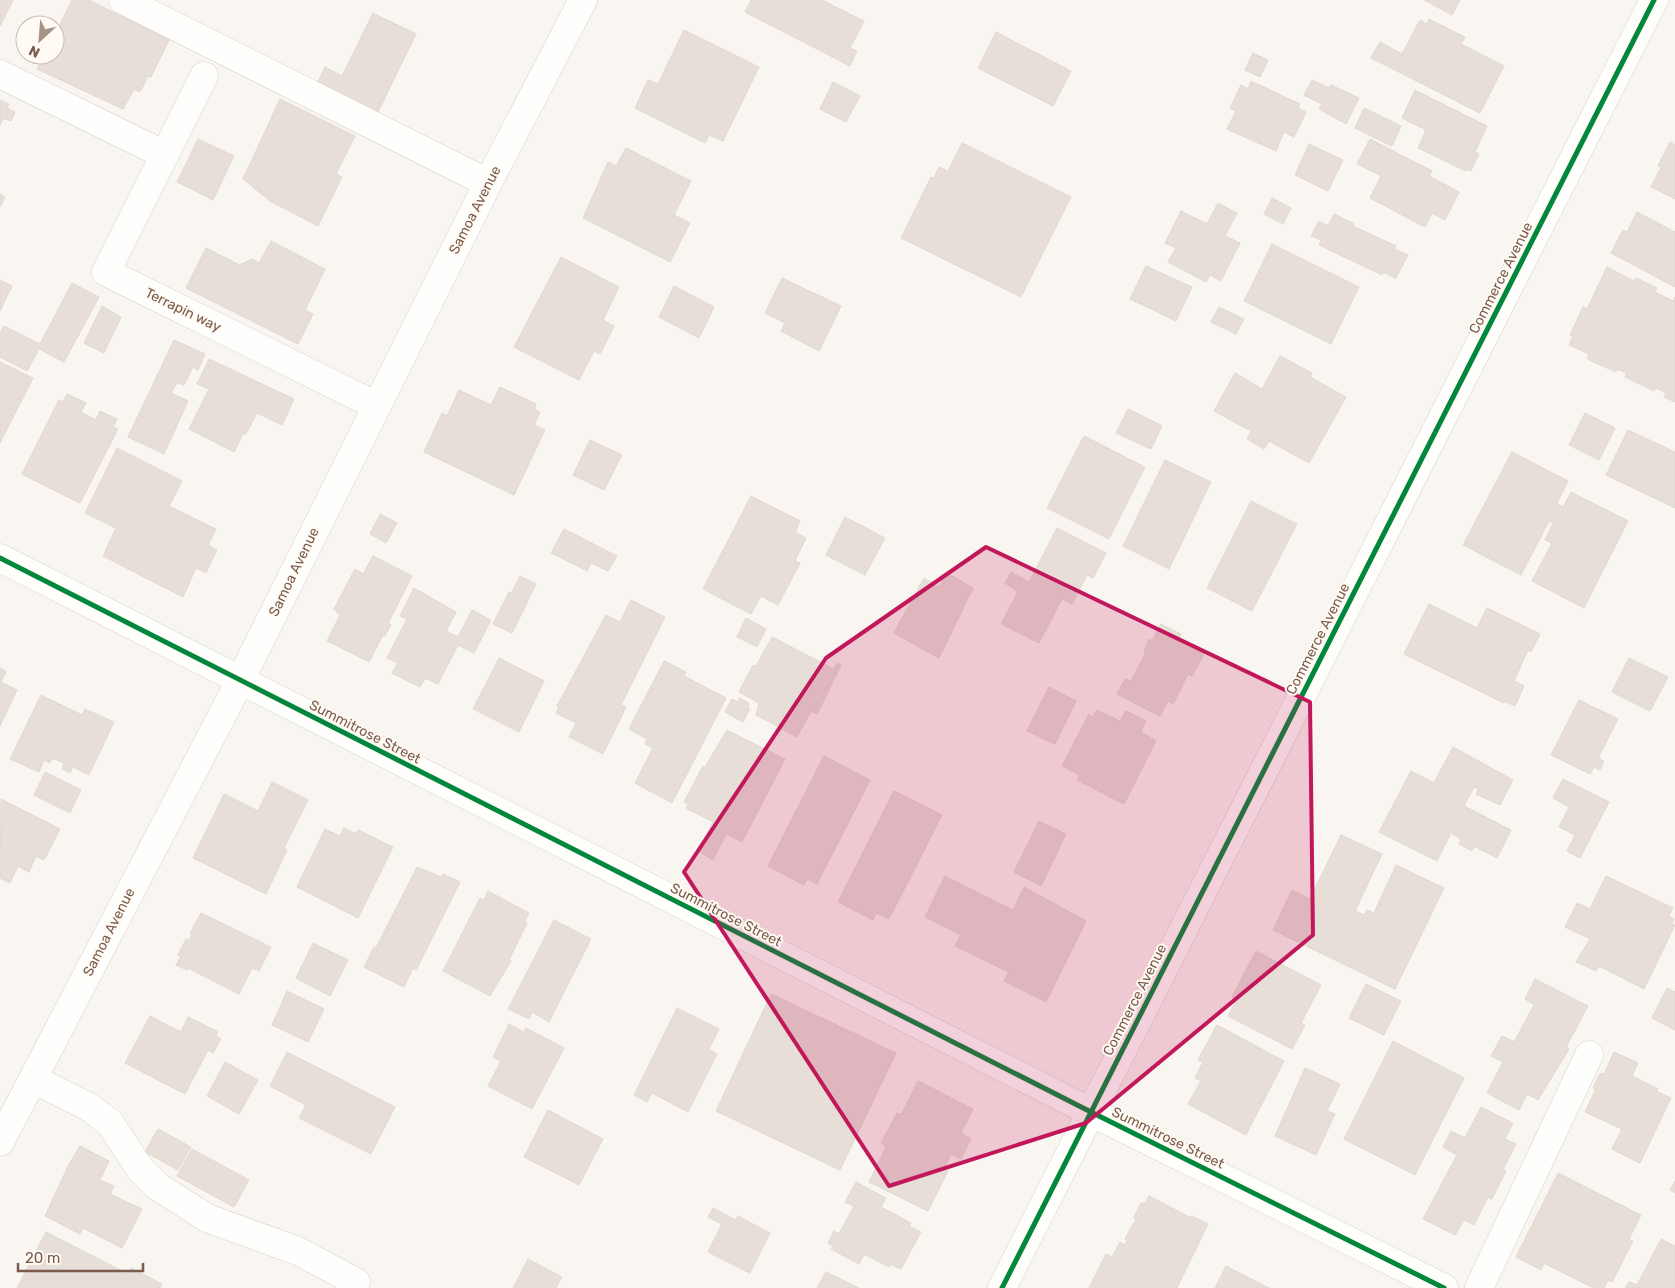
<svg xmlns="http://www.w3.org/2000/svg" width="1675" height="1288" font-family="Rubik,sans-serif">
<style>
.building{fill:#e6ded7;stroke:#e2d8d2}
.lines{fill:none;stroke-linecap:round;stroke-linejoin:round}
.minor-casing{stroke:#d7d1cb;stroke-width:29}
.minor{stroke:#fefefd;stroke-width:28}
.cycleway-casing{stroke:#fffaf3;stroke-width:8}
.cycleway{stroke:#00873e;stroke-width:5}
.marked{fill:#c2185b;fill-opacity:0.2;stroke:#c2185b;stroke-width:4;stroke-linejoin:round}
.labels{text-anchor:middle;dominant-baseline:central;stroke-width:4;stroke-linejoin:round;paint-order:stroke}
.street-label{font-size:14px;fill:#7a5c4d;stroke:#fffaf3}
</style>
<rect width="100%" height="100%" fill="#f9f5f0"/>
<path class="building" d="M 0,0 L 13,0 L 0,26 Z
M 72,0 L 89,0 L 169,40 L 151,77 L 148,76 L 140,92 L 134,89 L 123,109 L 37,69 L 44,55 L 55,55 L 55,34 Z
M 751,0 L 822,0 L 864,21 L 850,48 L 857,51 L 850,66 L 745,12 Z
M 1424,0 L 1460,0 L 1452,15 Z
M 373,13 L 416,34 L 377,114 L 334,93 L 335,90 L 318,82 L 325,67 L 342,76 Z
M 1429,19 L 1465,37 L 1461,44 L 1504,66 L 1480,113 L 1371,58 L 1380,42 L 1402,54 L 1420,20 L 1427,24 Z
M 684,30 L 759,67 L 723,141 L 709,135 L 705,143 L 635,108 L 648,80 L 658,84 Z
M 996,32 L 1071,71 L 1053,106 L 978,68 Z
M 1253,53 L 1268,60 L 1260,77 L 1245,70 Z
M 1312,80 L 1329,88 L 1331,85 L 1359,98 L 1346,124 L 1319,109 L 1322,104 L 1304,95 Z
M 1251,81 L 1300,104 L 1298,108 L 1306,112 L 1294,137 L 1284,132 L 1276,151 L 1227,129 L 1236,111 L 1230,108 L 1241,85 L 1248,89 Z
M 833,82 L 860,96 L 846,122 L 820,109 Z
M 1415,90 L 1487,126 L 1475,152 L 1479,154 L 1471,171 L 1467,169 L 1466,171 L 1418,148 L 1426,130 L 1402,118 Z
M 280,99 L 355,136 L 336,174 L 342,177 L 318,226 L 270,201 L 243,179 Z
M 0,100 L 9,104 L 7,108 L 15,112 L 11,121 L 4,118 L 0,125 Z
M 1364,108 L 1401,126 L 1392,146 L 1355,128 Z
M 198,139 L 234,156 L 213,200 L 177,182 Z
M 1370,139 L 1432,171 L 1429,176 L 1459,192 L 1445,220 L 1432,213 L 1425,227 L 1370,198 L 1381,176 L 1357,164 Z
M 1670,142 L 1675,145 L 1675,199 L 1651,187 L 1661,167 L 1658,166 Z
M 962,143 L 1071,197 L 1021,297 L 901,238 L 931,177 L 934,178 L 939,167 L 948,171 Z
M 1309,144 L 1343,160 L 1328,191 L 1295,175 Z
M 626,148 L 691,181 L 674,215 L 690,223 L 670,262 L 583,218 L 608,162 L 616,166 Z
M 0,194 L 5,197 L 0,207 Z
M 1272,198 L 1291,208 L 1283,224 L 1264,214 Z
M 1218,203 L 1237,213 L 1225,236 L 1240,243 L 1221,281 L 1210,275 L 1206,282 L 1168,262 L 1176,248 L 1165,243 L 1181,211 L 1207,224 Z
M 1637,212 L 1675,232 L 1675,287 L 1611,253 L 1623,230 L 1627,232 Z
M 1334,214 L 1354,224 L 1353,226 L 1396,246 L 1394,249 L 1408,255 L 1396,278 L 1383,272 L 1382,275 L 1319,245 L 1321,240 L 1311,236 L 1319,221 L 1328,226 Z
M 271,241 L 325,269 L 305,310 L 313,314 L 298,344 L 186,288 L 206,248 L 240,265 L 252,259 L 259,263 Z
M 1272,244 L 1359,287 L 1331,344 L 1244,301 Z
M 561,257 L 619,287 L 603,320 L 614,326 L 600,354 L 594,351 L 579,380 L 514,347 Z
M 1146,266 L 1192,287 L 1176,321 L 1130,299 Z
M 1607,267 L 1634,281 L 1636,278 L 1657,288 L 1655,292 L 1673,301 L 1675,297 L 1675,402 L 1664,397 L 1666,393 L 1656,388 L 1654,391 L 1625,377 L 1627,373 L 1617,369 L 1616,372 L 1587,359 L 1589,354 L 1569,345 L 1573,337 L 1570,335 L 1583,307 L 1587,309 Z
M 782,278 L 841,306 L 819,351 L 781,331 L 785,323 L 765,313 Z
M 0,280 L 12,286 L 0,311 Z
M 72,283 L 99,297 L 64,362 L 39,349 L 27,371 L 0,357 L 0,333 L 4,326 L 40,344 Z
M 674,286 L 714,307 L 699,338 L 659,317 Z
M 102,306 L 121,317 L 104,353 L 84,343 Z
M 1219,307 L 1244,319 L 1236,334 L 1211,322 Z
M 174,340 L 205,354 L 198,370 L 193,367 L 184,385 L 177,383 L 171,393 L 188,401 L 164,454 L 128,437 Z
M 1280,356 L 1312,373 L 1310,377 L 1346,397 L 1309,463 L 1269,441 L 1264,449 L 1247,439 L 1251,431 L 1214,411 L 1235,373 L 1262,389 Z
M 209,359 L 294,399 L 282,425 L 257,413 L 246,434 L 243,434 L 234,452 L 189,429 L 209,389 L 197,384 Z
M 0,362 L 33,378 L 0,443 Z
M 500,387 L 536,404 L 534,409 L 540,412 L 534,425 L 545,430 L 514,495 L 424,452 L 442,413 L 447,416 L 459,390 L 491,405 Z
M 67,394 L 86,403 L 81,412 L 96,420 L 100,411 L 117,419 L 113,427 L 118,429 L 80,503 L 22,474 L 59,400 L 63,402 Z
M 1128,409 L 1162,426 L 1151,449 L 1116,433 Z
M 1585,413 L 1615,428 L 1599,460 L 1569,445 Z
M 1628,430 L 1675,452 L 1675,508 L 1606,475 Z
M 1084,436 L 1145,467 L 1109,539 L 1047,508 Z
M 590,440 L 622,455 L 604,490 L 573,475 Z
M 117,448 L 182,481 L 169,506 L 216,529 L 208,545 L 217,550 L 206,573 L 196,568 L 183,597 L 103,556 L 116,528 L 85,513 Z
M 1512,452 L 1568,481 L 1557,503 L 1563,507 L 1571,492 L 1628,521 L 1584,608 L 1532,581 L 1552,543 L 1545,540 L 1553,523 L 1549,521 L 1521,575 L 1463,545 Z
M 1165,460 L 1211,482 L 1169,569 L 1123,546 Z
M 751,496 L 800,521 L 795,532 L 806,538 L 795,561 L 800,563 L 778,605 L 761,596 L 751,614 L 703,589 Z
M 1251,501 L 1297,524 L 1252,611 L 1207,588 Z
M 380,514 L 397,523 L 386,543 L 370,534 Z
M 845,517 L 885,538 L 865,575 L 826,555 Z
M 1057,528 L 1106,553 L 1093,578 L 1087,575 L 1072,604 L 1062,599 L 1039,643 L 1001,624 L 1018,592 L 1005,583 L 1011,572 L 1029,582 Z
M 564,529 L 617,556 L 608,571 L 591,563 L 587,571 L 551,553 Z
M 373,556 L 412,576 L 388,623 L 391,625 L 385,636 L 383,635 L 369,662 L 327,641 L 340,615 L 334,609 L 355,569 L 363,574 Z
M 947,573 L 973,588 L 939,658 L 894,633 L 924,578 L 939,587 Z
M 520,576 L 536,584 L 528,600 L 512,592 Z
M 414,588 L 456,612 L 446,631 L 458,637 L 472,610 L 491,620 L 474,653 L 458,645 L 438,684 L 425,678 L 420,687 L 392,673 L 398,663 L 387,658 L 407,619 L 400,616 Z
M 509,592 L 528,601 L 512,633 L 493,624 Z
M 631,600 L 665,617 L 621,705 L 626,707 L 603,754 L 569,737 L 576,723 L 556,713 L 559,707 L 557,706 L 606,615 L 620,622 Z
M 1429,604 L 1477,628 L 1487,608 L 1540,634 L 1531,652 L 1528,650 L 1514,681 L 1524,686 L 1515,706 L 1504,701 L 1504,703 L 1404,654 Z
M 746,618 L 766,629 L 757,647 L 737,637 Z
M 1161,624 L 1181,634 L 1178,640 L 1204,654 L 1192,676 L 1188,674 L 1173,704 L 1168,701 L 1160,716 L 1117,694 L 1125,679 L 1131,681 L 1146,652 L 1144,651 L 1149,639 L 1152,641 Z
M 772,637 L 834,669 L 837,663 L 841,665 L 817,714 L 811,711 L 797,737 L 756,715 L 759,703 L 739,692 L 753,665 L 756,666 Z
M 499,658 L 544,681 L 519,732 L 473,709 Z
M 1629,658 L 1668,677 L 1650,711 L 1612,692 Z
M 664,661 L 686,672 L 684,676 L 726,698 L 672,803 L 635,783 L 653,748 L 645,744 L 647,739 L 629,729 Z
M 0,668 L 6,671 L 1,682 L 17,690 L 0,726 Z
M 1049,687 L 1076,701 L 1055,744 L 1027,731 Z
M 41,695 L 82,715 L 85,709 L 114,722 L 89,775 L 73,767 L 70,773 L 62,769 L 64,763 L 52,758 L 50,763 L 44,760 L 39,772 L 10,759 Z
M 740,698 L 749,703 L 748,707 L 750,709 L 743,722 L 725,712 L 732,699 L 738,702 Z
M 1579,700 L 1618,719 L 1598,758 L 1604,761 L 1600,770 L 1594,767 L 1590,774 L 1551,755 Z
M 1097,710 L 1120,721 L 1126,711 L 1146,721 L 1141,732 L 1156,741 L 1124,804 L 1077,780 L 1080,775 L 1062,766 L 1089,714 L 1093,717 Z
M 727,730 L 785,759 L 742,842 L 726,834 L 713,860 L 698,851 L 713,822 L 686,808 L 688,804 L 684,802 L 703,766 L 705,767 Z
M 1453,747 L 1513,780 L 1500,805 L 1476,794 L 1479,789 L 1474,787 L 1464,806 L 1511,830 L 1497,858 L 1474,846 L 1472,851 L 1459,844 L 1461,839 L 1451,833 L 1437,861 L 1379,832 L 1411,771 L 1434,783 Z
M 824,756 L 870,780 L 817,884 L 807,879 L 804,885 L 768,866 Z
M 45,772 L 81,790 L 70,813 L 34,795 Z
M 1563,779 L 1609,802 L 1580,858 L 1567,851 L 1575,835 L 1559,827 L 1569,807 L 1553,798 Z
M 272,782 L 308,800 L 284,848 L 287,850 L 266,894 L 193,858 L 224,794 L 258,811 Z
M 894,791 L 942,815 L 889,919 L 876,913 L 873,920 L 838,902 Z
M 1,799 L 60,829 L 44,860 L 36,856 L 29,872 L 18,866 L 10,883 L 0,878 Z
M 1039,821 L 1066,834 L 1041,886 L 1014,872 Z
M 344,828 L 356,834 L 358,830 L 393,847 L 358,918 L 297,887 L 325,829 L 340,836 Z
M 1341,835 L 1382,854 L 1355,911 L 1364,915 L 1367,910 L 1374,913 L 1396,865 L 1444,888 L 1395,989 L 1273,930 L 1292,890 L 1310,899 Z
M 417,867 L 441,877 L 443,874 L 460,882 L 416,970 L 413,968 L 404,987 L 364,967 L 374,947 L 376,948 Z
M 945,876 L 1013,910 L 1024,887 L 1086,921 L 1046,1002 L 1004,981 L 1009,972 L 955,946 L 961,935 L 925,917 Z
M 1606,876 L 1673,908 L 1669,916 L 1674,919 L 1672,924 L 1675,925 L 1644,989 L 1599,966 L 1596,971 L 1576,962 L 1590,939 L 1565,927 L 1577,903 L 1590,909 Z
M 488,891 L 529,913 L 525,921 L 527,923 L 509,960 L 511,961 L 490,996 L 443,971 L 480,898 L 484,900 Z
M 201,913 L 271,947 L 259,971 L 252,968 L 239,994 L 188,968 L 187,970 L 176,965 L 181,956 L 178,955 L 186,939 L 189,940 L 192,934 L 190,933 Z
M 554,920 L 591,939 L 549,1022 L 532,1012 L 529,1019 L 508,1009 Z
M 313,943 L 348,960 L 330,996 L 296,978 Z
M 1256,951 L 1321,985 L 1301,1023 L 1305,1025 L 1292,1049 L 1228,1016 L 1237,999 L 1232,997 Z
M 1535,979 L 1588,1006 L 1566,1047 L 1569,1049 L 1538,1100 L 1527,1094 L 1519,1110 L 1487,1093 L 1503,1062 L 1491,1056 L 1502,1036 L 1514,1042 L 1534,1005 L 1525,999 Z
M 1366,984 L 1401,1001 L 1384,1035 L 1349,1018 Z
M 1667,988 L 1675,992 L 1675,1030 L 1652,1018 Z
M 287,991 L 324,1009 L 308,1042 L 272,1025 Z
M 771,994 L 896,1053 L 840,1170 L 716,1111 Z
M 677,1008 L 719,1029 L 709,1049 L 717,1054 L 688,1112 L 652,1093 L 647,1102 L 634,1095 Z
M 150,1016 L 181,1032 L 188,1017 L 218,1032 L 216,1036 L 221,1039 L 213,1053 L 208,1050 L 185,1094 L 125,1063 Z
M 509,1024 L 524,1032 L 526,1028 L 564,1048 L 532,1109 L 488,1086 L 501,1061 L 493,1057 Z
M 1217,1025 L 1284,1061 L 1246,1135 L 1188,1104 L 1201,1081 L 1195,1078 L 1203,1062 L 1198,1060 Z
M 1393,1041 L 1464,1078 L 1415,1175 L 1344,1139 Z
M 287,1052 L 395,1107 L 371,1154 L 299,1118 L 306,1105 L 270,1086 Z
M 1614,1052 L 1638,1063 L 1632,1076 L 1658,1089 L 1656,1091 L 1671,1098 L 1640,1163 L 1612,1149 L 1622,1129 L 1585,1112 L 1596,1089 L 1593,1088 L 1600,1073 L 1604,1074 Z
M 225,1062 L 258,1080 L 239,1114 L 207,1096 Z
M 1305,1068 L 1340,1084 L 1327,1111 L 1335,1114 L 1316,1155 L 1275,1136 Z
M 918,1081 L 973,1109 L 961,1133 L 971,1139 L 961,1159 L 951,1154 L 944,1169 L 948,1171 L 928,1211 L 869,1182 L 886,1147 L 881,1143 L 897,1113 L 901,1115 Z
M 1481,1107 L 1513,1123 L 1505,1139 L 1516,1144 L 1503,1169 L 1506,1171 L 1492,1199 L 1488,1197 L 1474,1225 L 1464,1220 L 1455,1235 L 1423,1219 L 1457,1155 L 1443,1147 L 1451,1131 L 1465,1138 Z
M 548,1110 L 603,1139 L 579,1185 L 524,1157 Z
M 158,1129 L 191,1147 L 178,1170 L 145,1152 Z
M 80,1146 L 109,1161 L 100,1180 L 114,1186 L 110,1194 L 142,1209 L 122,1248 L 83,1228 L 80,1234 L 45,1216 L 69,1164 Z
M 192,1149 L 249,1180 L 234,1207 L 177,1176 Z
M 1558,1173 L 1641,1215 L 1629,1239 L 1633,1241 L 1612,1282 L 1608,1280 L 1604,1288 L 1594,1288 L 1544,1263 L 1541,1270 L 1516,1257 Z
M 1675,1181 L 1675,1193 L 1670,1190 Z
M 856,1182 L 886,1198 L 881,1207 L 911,1223 L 909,1226 L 921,1232 L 901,1269 L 890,1264 L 889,1267 L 864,1254 L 859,1264 L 831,1249 L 833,1246 L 828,1243 L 834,1231 L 839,1234 L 854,1206 L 845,1202 Z
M 1149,1196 L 1191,1218 L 1192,1216 L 1208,1224 L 1177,1288 L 1089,1288 L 1106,1254 L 1112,1257 L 1120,1242 L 1125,1245 L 1127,1240 L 1125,1239 L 1134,1222 L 1137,1224 L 1134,1217 L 1141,1203 L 1145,1203 Z
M 713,1208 L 736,1220 L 738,1216 L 770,1233 L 750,1273 L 708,1252 L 722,1224 L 708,1217 Z
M 46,1232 L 128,1274 L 131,1268 L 162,1284 L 160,1288 L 17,1288 Z
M 1661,1239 L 1675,1246 L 1675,1288 L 1625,1288 L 1629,1282 L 1637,1285 Z
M 528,1259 L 562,1277 L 556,1288 L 513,1288 Z
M 1226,1266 L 1269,1288 L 1215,1288 Z
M 826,1272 L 859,1288 L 817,1288 Z"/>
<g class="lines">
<defs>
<path id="minor" d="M 123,0 L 488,183
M 0,74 L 165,155
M 204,76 L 106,272 L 377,406
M 0,558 L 1091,1112 L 1444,1288
M 33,1079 L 89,1107 L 110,1123 L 140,1169 L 157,1186 L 207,1218 L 298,1251 L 356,1282
M 0,1142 L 240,681 L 491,177 L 583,0
M 1002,1288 L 1654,0
M 1479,1288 L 1589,1055"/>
</defs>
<use href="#minor" class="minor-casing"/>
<use href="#minor" class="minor"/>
<defs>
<path id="cycleway" d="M 0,558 L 1091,1112 L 1444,1288
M 1002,1288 L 1654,0"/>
</defs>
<use href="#cycleway" class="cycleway-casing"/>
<use href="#cycleway" class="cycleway"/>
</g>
<path class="marked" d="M 986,547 L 1310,702 L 1313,935 L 1086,1123 L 889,1186 L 684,872 L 826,658 Z"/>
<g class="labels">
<g class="street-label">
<text transform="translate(475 210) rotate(-63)">Samoa Avenue</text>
<text transform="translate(1501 278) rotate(-63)">Commerce Avenue</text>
<text transform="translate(183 310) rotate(26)">Terrapin way</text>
<text transform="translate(294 572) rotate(-64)">Samoa Avenue</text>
<text transform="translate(1318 639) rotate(-63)">Commerce Avenue</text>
<text transform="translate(365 732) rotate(27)">Summitrose Street</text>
<text transform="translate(726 915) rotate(27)">Summitrose Street</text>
<text transform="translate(109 932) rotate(-63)">Samoa Avenue</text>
<text transform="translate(1135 1000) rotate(-63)">Commerce Avenue</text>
<text transform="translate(1168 1138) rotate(26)">Summitrose Street</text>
</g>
</g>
<g transform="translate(40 40) rotate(206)"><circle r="24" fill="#fffaf3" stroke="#cabbb1"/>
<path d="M0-4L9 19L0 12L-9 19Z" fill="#a69286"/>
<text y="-8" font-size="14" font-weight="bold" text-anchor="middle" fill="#7a5c4d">N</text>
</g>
<path d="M18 1263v8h125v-8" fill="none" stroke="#7a5c4d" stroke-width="2.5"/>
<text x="25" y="1263" font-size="15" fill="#7a5c4d" stroke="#fffaf3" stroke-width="4" paint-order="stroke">20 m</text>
</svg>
